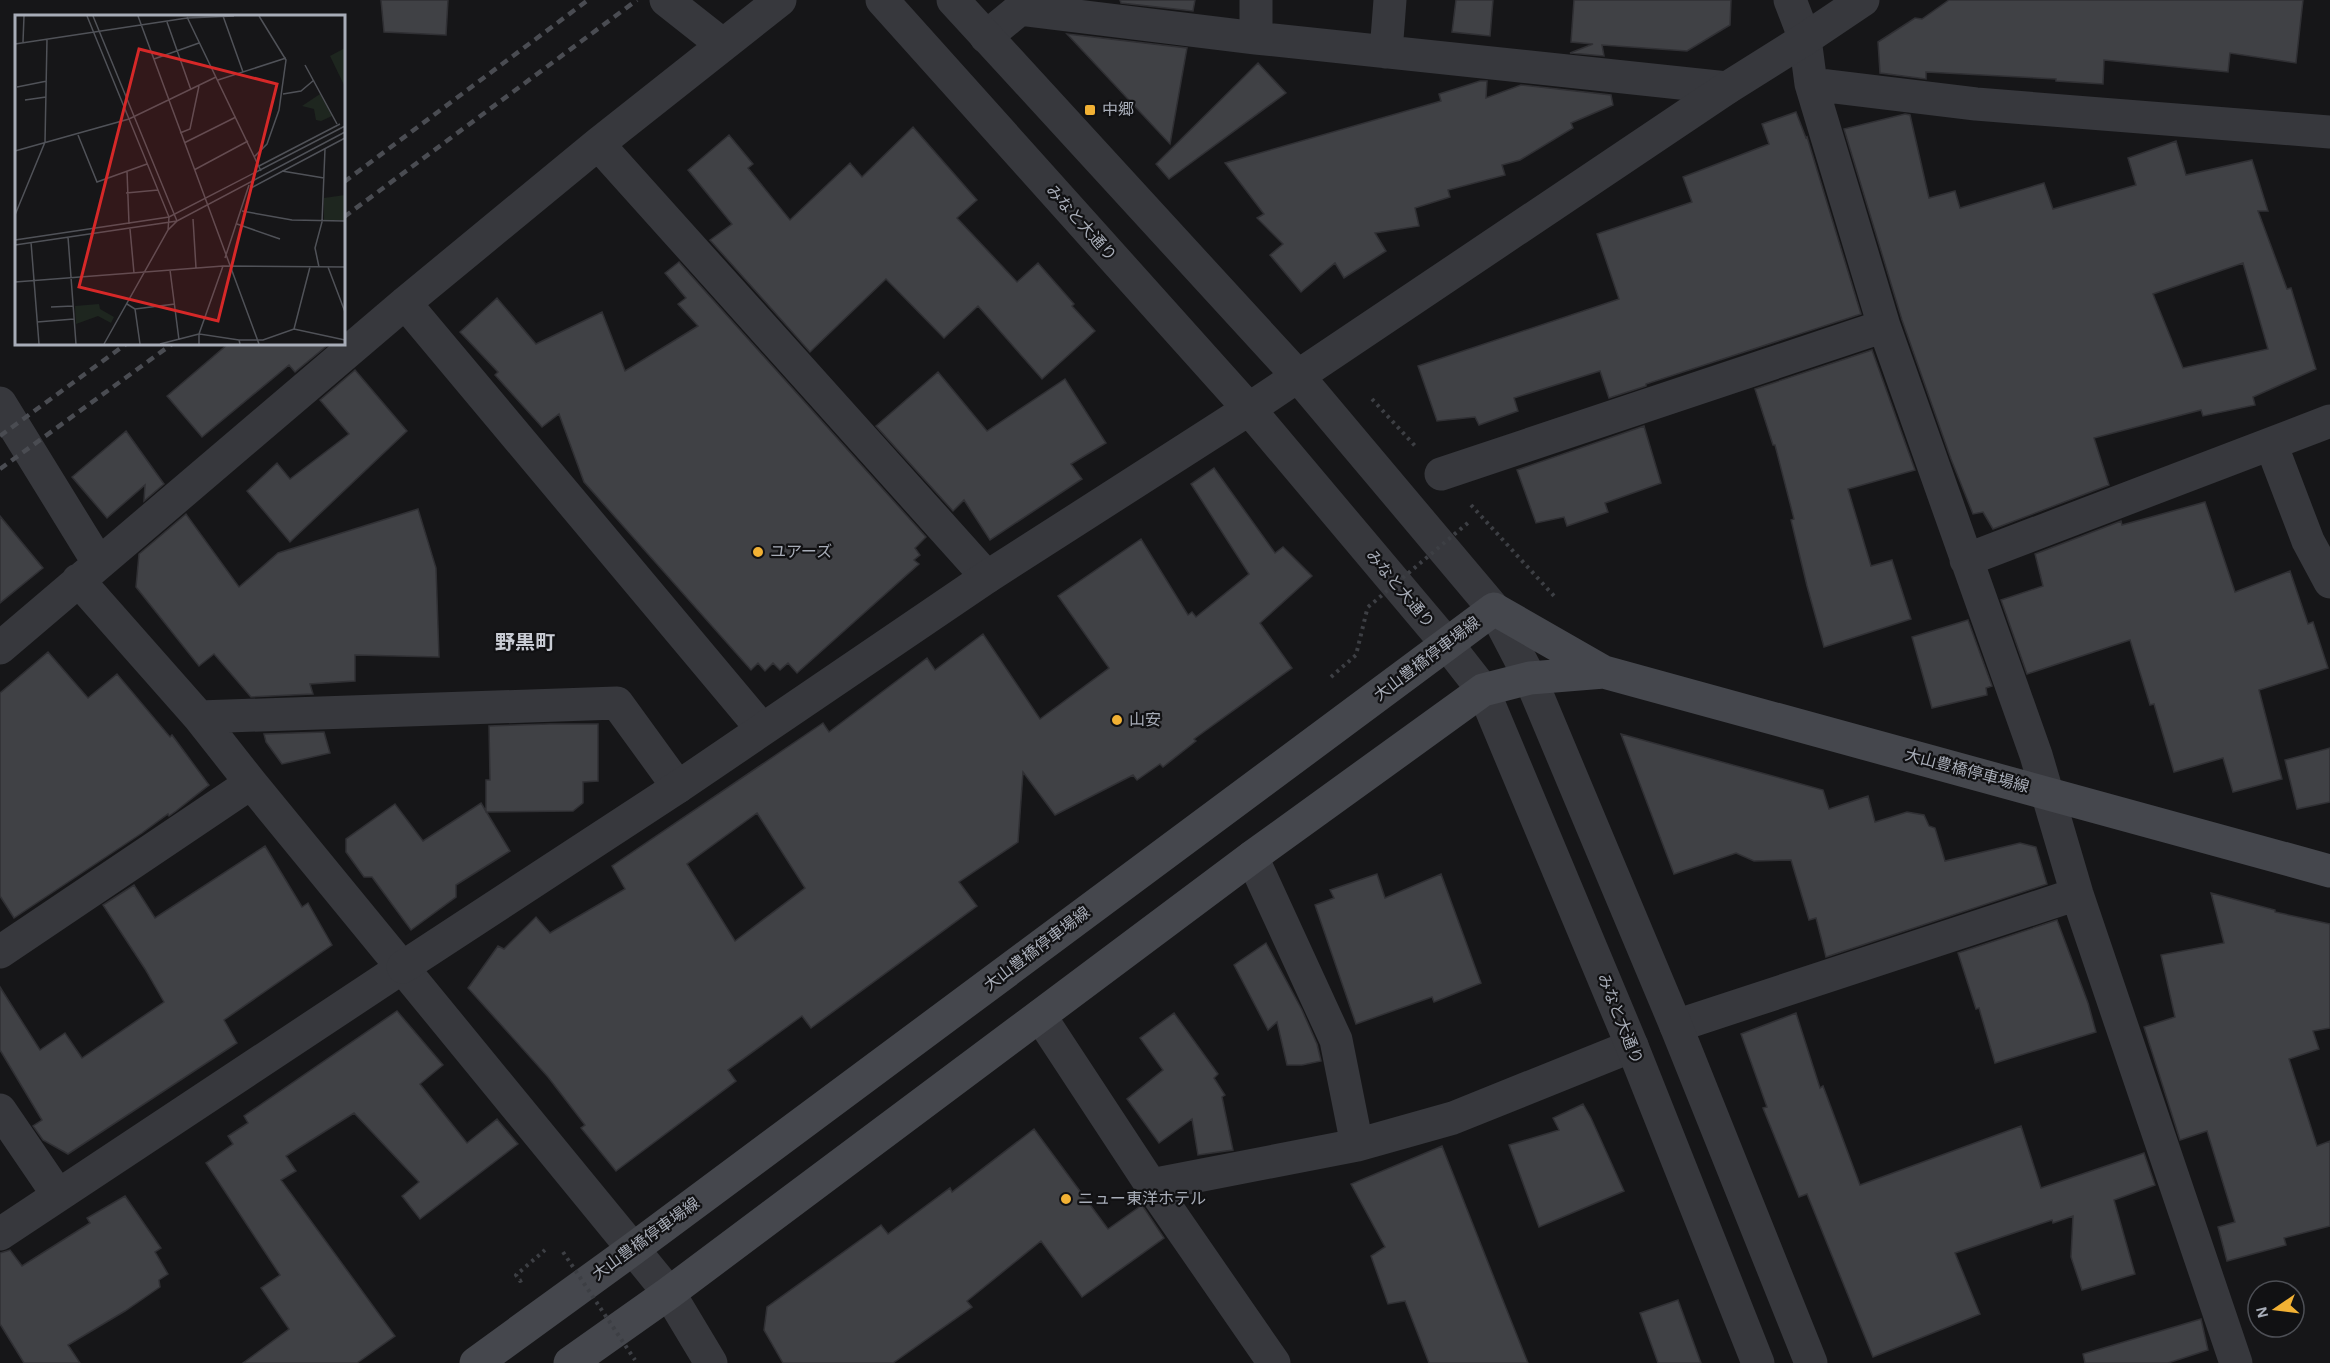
<svg xmlns="http://www.w3.org/2000/svg" width="2330" height="1363" font-family="'Alegreya Sans','Noto Sans JP',sans-serif">
<style>
.building{fill:#404145;stroke:#303034;stroke-width:1.5;fill-rule:evenodd}
.lines{fill:none;stroke-linecap:round;stroke-linejoin:round}
.path{stroke:#3d3f44;stroke-width:4;stroke-dasharray:3 4.5;stroke-linecap:butt}
.minor{stroke:#37383d;stroke-width:33}
.tertiary{stroke:#37383d;stroke-width:33}
.secondary{stroke:#45474d;stroke-width:33}
.rail{stroke:#4a4c52;stroke-width:4.5;stroke-dasharray:8 6;stroke-linecap:butt}
.path-bridge{stroke:#3d3f44;stroke-width:4;stroke-dasharray:3 4.5;stroke-linecap:butt}
.poi-dot{fill:#f2b134;stroke:#111113;stroke-width:2}
.labels{text-anchor:middle;dominant-baseline:central;stroke-width:4.5;stroke-linejoin:round;paint-order:stroke}
.poi-label{font-size:16px;fill:#a8adb8;stroke:#111113;text-anchor:start}
.street-label{font-size:16px;fill:#a8adb8;stroke:#111113}
.quarter-label{font-size:20px;font-weight:bold;fill:#c9ccd4;stroke:#111113}
.inset-road{fill:none;stroke:#505258;stroke-width:1.5}
.view{fill:#d62828;fill-opacity:0.15;stroke:#d62828;stroke-width:3}
.inset-edge{fill:none;stroke:#a8adb8;stroke-width:3}
</style>
<rect width="100%" height="100%" fill="#161618"/>
<path class="building" d="M 381,0 L 448,0 L 446,35 L 384,32 Z
M 1120,0 L 1195,0 L 1193,11 L 1121,3 Z
M 1456,0 L 1493,0 L 1490,36 L 1452,32 Z
M 1574,0 L 1731,0 L 1730,25 L 1687,51 L 1602,45 L 1604,56 L 1570,53 L 1593,44 L 1571,42 Z
M 1949,0 L 2303,0 L 2296,63 L 2230,53 L 2228,72 L 2104,60 L 2103,84 L 2056,81 L 2056,79 L 1926,72 L 1926,79 L 1880,73 L 1878,42 L 1915,18 L 1922,19 Z
M 1067,34 L 1187,48 L 1170,144 Z
M 1258,63 L 1286,93 L 1169,179 L 1156,164 Z
M 1480,81 L 1487,81 L 1486,98 L 1521,85 L 1611,95 L 1613,105 L 1571,123 L 1573,128 L 1520,160 L 1502,165 L 1505,175 L 1448,190 L 1450,197 L 1415,208 L 1419,226 L 1375,233 L 1386,251 L 1344,278 L 1335,263 L 1301,292 L 1270,255 L 1283,244 L 1257,218 L 1264,214 L 1225,163 L 1441,101 L 1439,94 Z
M 1796,112 L 1806,138 L 1807,137 L 1861,314 L 1646,384 L 1646,386 L 1609,398 L 1600,371 L 1514,398 L 1518,411 L 1479,425 L 1475,417 L 1437,421 L 1418,366 L 1619,299 L 1597,234 L 1692,202 L 1683,177 L 1769,144 L 1762,124 Z
M 1905,114 L 1910,115 L 1929,198 L 1955,191 L 1960,208 L 2044,183 L 2053,209 L 2136,185 L 2128,158 L 2176,141 L 2186,175 L 2252,160 L 2268,211 L 2258,211 L 2287,289 L 2291,288 L 2316,369 L 2253,397 L 2255,405 L 2203,416 L 2201,410 L 2094,438 L 2109,485 L 1993,529 L 1983,512 L 1973,514 L 1951,459 L 1902,320 L 1844,129 ZM 2243,263 L 2268,349 L 2183,368 L 2153,294 Z
M 913,127 L 977,200 L 957,218 L 1017,282 L 1038,263 L 1074,304 L 1072,306 L 1095,331 L 1042,379 L 978,306 L 944,338 L 886,279 L 810,352 L 710,240 L 732,224 L 688,170 L 729,135 L 753,164 L 748,168 L 790,220 L 850,163 L 862,177 Z
M 679,262 L 926,537 L 915,548 L 920,555 L 914,560 L 919,564 L 797,673 L 788,663 L 780,670 L 773,663 L 765,671 L 758,663 L 751,670 L 584,482 L 559,414 L 542,427 L 495,375 L 498,372 L 460,332 L 497,298 L 536,344 L 602,312 L 625,371 L 698,326 L 678,304 L 686,298 L 665,273 Z
M 228,344 L 329,344 L 295,372 L 289,365 L 202,437 L 167,396 Z
M 1872,350 L 1915,470 L 1848,489 L 1871,566 L 1892,560 L 1911,619 L 1824,647 L 1807,586 L 1791,520 L 1794,519 L 1775,445 L 1773,445 L 1755,389 Z
M 355,370 L 407,431 L 290,542 L 247,491 L 277,463 L 290,479 L 349,434 L 320,400 Z
M 938,372 L 987,431 L 1065,379 L 1106,443 L 1071,464 L 1082,479 L 990,540 L 964,500 L 953,511 L 876,426 Z
M 1644,426 L 1661,483 L 1605,503 L 1608,512 L 1567,526 L 1564,517 L 1536,523 L 1517,470 Z
M 126,431 L 164,484 L 144,501 L 145,485 L 107,518 L 72,477 Z
M 1214,468 L 1275,553 L 1283,547 L 1312,576 L 1260,623 L 1292,668 L 1194,739 L 1196,741 L 1163,767 L 1160,764 L 1137,780 L 1133,775 L 1055,815 L 1023,772 L 1018,842 L 959,882 L 977,906 L 811,1028 L 802,1016 L 728,1070 L 736,1081 L 616,1171 L 581,1128 L 585,1125 L 548,1077 L 468,988 L 498,946 L 504,949 L 536,917 L 550,933 L 625,889 L 612,866 L 823,723 L 829,732 L 927,658 L 935,670 L 983,634 L 1040,719 L 1109,668 L 1058,596 L 1141,539 L 1188,615 L 1192,612 L 1196,617 L 1249,574 L 1191,484 ZM 757,813 L 805,888 L 735,941 L 687,864 Z
M 2205,502 L 2235,592 L 2290,571 L 2308,624 L 2313,622 L 2328,668 L 2259,690 L 2282,779 L 2233,792 L 2223,758 L 2174,772 L 2154,704 L 2150,705 L 2130,640 L 2027,674 L 2001,600 L 2043,586 L 2035,554 L 2121,521 L 2122,525 Z
M 418,509 L 436,568 L 439,657 L 355,655 L 355,681 L 310,684 L 313,694 L 251,697 L 214,654 L 199,666 L 136,587 L 139,554 L 186,514 L 239,587 L 278,553 Z
M 0,516 L 43,568 L 0,603 Z
M 1968,620 L 1992,686 L 1986,688 L 1987,695 L 1932,708 L 1912,637 Z
M 48,652 L 88,698 L 117,674 L 170,737 L 172,735 L 209,785 L 176,811 L 169,816 L 168,814 L 142,833 L 14,918 L 0,896 L 0,693 Z
M 549,724 L 598,724 L 598,781 L 583,782 L 583,803 L 573,811 L 486,812 L 486,780 L 490,780 L 489,726 Z
M 324,732 L 330,753 L 282,764 L 266,742 L 264,734 Z
M 1621,734 L 1823,790 L 1829,809 L 1868,796 L 1875,822 L 1907,812 L 1924,815 L 1929,826 L 1935,828 L 1945,861 L 2020,843 L 2036,847 L 2047,884 L 1826,957 L 1816,918 L 1809,920 L 1791,860 L 1754,861 L 1736,853 L 1674,874 Z
M 2330,748 L 2330,802 L 2297,809 L 2285,760 Z
M 481,803 L 510,851 L 456,885 L 456,897 L 411,930 L 372,877 L 364,877 L 346,852 L 346,839 L 395,804 L 423,841 Z
M 265,846 L 302,907 L 308,903 L 332,945 L 224,1020 L 237,1043 L 68,1154 L 43,1140 L 33,1126 L 42,1120 L 0,1050 L 0,987 L 40,1050 L 65,1033 L 82,1058 L 164,1002 L 145,969 L 103,905 L 134,885 L 155,918 Z
M 1377,874 L 1385,898 L 1441,874 L 1481,983 L 1434,1002 L 1432,997 L 1356,1024 L 1315,905 L 1334,898 L 1330,890 Z
M 2211,893 L 2275,910 L 2275,912 L 2330,924 L 2330,1028 L 2313,1031 L 2319,1049 L 2289,1059 L 2317,1146 L 2330,1141 L 2330,1226 L 2284,1238 L 2286,1245 L 2227,1261 L 2218,1227 L 2235,1222 L 2207,1131 L 2180,1140 L 2144,1027 L 2175,1017 L 2161,955 L 2224,943 Z
M 2057,920 L 2088,1003 L 2096,1032 L 1995,1063 L 1979,1008 L 1976,1009 L 1958,953 Z
M 1266,943 L 1302,1010 L 1317,1044 L 1321,1061 L 1302,1065 L 1287,1065 L 1277,1022 L 1268,1030 L 1234,965 Z
M 397,1011 L 443,1065 L 420,1084 L 467,1143 L 497,1119 L 518,1144 L 420,1219 L 402,1196 L 419,1182 L 354,1113 L 286,1156 L 296,1171 L 281,1180 L 395,1336 L 357,1363 L 243,1363 L 289,1329 L 261,1288 L 280,1275 L 206,1163 L 233,1144 L 228,1136 L 248,1123 L 244,1116 Z
M 1174,1013 L 1218,1074 L 1214,1078 L 1225,1095 L 1222,1097 L 1233,1150 L 1198,1155 L 1192,1119 L 1159,1143 L 1127,1099 L 1163,1070 L 1140,1038 Z
M 1796,1013 L 1820,1088 L 1823,1086 L 1860,1185 L 2021,1126 L 2041,1188 L 2144,1153 L 2155,1185 L 2114,1200 L 2135,1274 L 2082,1290 L 2071,1257 L 2073,1216 L 2053,1223 L 2052,1220 L 1955,1253 L 1980,1314 L 1873,1357 L 1807,1194 L 1799,1197 L 1763,1108 L 1767,1107 L 1741,1034 Z
M 1583,1104 L 1591,1118 L 1624,1191 L 1539,1227 L 1509,1145 L 1559,1130 L 1553,1118 Z
M 1034,1129 L 1108,1229 L 1142,1205 L 1164,1238 L 1082,1297 L 1041,1241 L 967,1301 L 972,1307 L 893,1363 L 783,1363 L 764,1330 L 767,1307 L 881,1225 L 888,1234 L 950,1188 L 952,1192 Z
M 1442,1146 L 1502,1298 L 1528,1363 L 1429,1363 L 1405,1301 L 1388,1304 L 1371,1256 L 1385,1247 L 1351,1184 Z
M 125,1196 L 161,1248 L 155,1252 L 168,1274 L 159,1280 L 160,1287 L 125,1311 L 68,1345 L 80,1363 L 24,1363 L 0,1324 L 0,1253 L 10,1250 L 22,1266 L 90,1223 L 87,1218 Z
M 1678,1300 L 1701,1363 L 1658,1363 L 1640,1313 Z
M 2201,1319 L 2208,1350 L 2168,1363 L 2085,1363 L 2083,1354 Z"/>
<g class="lines">
<path class="path" d="M 1372,399 L 1416,447
M 1471,505 L 1555,597
M 1331,677 L 1356,655 L 1367,610
M 522,1280 L 520,1281 L 516,1275 L 545,1250"/>
<path class="minor" d="M 666,0 L 723,45
M 1256,0 L 1256,38
M 1790,0 L 1805,39 L 1811,84 L 1884,326 L 2036,755 L 2077,894 L 2236,1363
M 986,37 L 1020,9 L 1256,38 L 1727,88
M 1386,52 L 1390,0
M 1811,84 L 1976,104 L 2330,132
M 598,144 L 987,577
M 405,303 L 762,729
M 0,403 L 98,562
M 2271,444 L 2308,541 L 2330,582
M 1441,474 L 1884,326
M 1966,560 L 2330,421
M 78,580 L 199,717 L 251,783 L 633,1249 L 669,1293 L 711,1363
M 0,648 L 405,303 L 598,144 L 780,0
M 199,717 L 617,703 L 678,787
M 1252,857 L 1336,1040 L 1357,1145
M 0,952 L 251,783
M 1040,1016 L 1151,1185 L 1274,1363
M 1676,1026 L 2077,894
M 0,1110 L 58,1195
M 1151,1185 L 1357,1145 L 1453,1118 L 1632,1046
M 0,1234 L 403,967"/>
<path class="tertiary" d="M 882,0 L 1249,409 L 1447,644 L 1483,690 L 1632,1046 L 1758,1363
M 953,0 L 1297,375 L 1494,609 L 1530,678 L 1676,1026 L 1811,1363
M 403,967 L 678,787 L 987,577 L 1249,409 L 1727,88 L 1805,39 L 1863,0"/>
<path class="secondary" d="M 476,1363 L 633,1249 L 1494,609 L 1604,672 L 2330,871
M 570,1363 L 669,1293 L 1252,857 L 1483,690 L 1530,678 L 1604,672"/>
<path class="rail" d="M 344,182 L 588,0
M 344,217 L 637,0
M 0,436 L 126,344
M 0,469 L 172,344"/>
<path class="path-bridge" d="M 1368,607 L 1469,522
M 563,1252 L 635,1360"/>
</g>
<g class="poi-dot">
<rect x="1084" y="104" width="12" height="12" rx="3"/>
<circle cx="758" cy="552" r="6"/>
<circle cx="1117" cy="720" r="6"/>
<circle cx="1066" cy="1199" r="6"/>
</g>
<g class="labels">
<g class="poi-label">
<text x="1102" y="110">中郷</text>
<text x="770" y="552">ユアーズ</text>
<text x="1129" y="720">山安</text>
<text x="1078" y="1199">ニュー東洋ホテル</text>
</g>
<g class="street-label">
<text transform="translate(1081 223) rotate(48)">みなと大通り</text>
<text transform="translate(1400 589) rotate(50)">みなと大通り</text>
<text transform="translate(1427 659) rotate(-37)">大山豊橋停車場線</text>
<text transform="translate(1967 771) rotate(15)">大山豊橋停車場線</text>
<text transform="translate(1037 949) rotate(-37)">大山豊橋停車場線</text>
<text transform="translate(1620 1019) rotate(68)">みなと大通り</text>
<text transform="translate(646 1239) rotate(-36)">大山豊橋停車場線</text>
</g>
<g class="quarter-label">
<text x="525" y="643">野黒町</text>
</g>
</g>
<g transform="translate(15 15)">
<rect width="330" height="330" fill="#161618"/>
<path d="M 330,33 L 330,72 L 315,41 ZM 305,79 L 317,101 L 306,106 L 301,105 L 299,94 L 287,91 ZM 330,180 L 330,205 L 309,205 L 309,183 ZM 84,289 L 85,294 L 99,302 L 96,308 L 83,301 L 61,309 L 60,291 Z" fill="#1e261f"/>
<path class="inset-road" d="M 72,1 L 154,202 L 153,215M 78,1 L 162,206 L 153,215 L 89,329M 123,1 L 244,329M 208,1 L 228,57M 172,2 L 246,156M 152,7 L 176,75M 8,27 L 9,1M 0,29 L 172,3 L 219,1M 139,44 L 184,28M 290,50 L 322,109M 203,65 L 271,43M 2,72 L 32,66M 268,79 L 286,76 L 299,65M 10,85 L 31,82M 165,118 L 175,114 L 184,71M 63,120 L 82,167 L 132,149M 169,128 L 221,102M 0,136 L 114,104 L 201,62M 239,142 L 252,129 L 264,95 L 271,45 L 244,1M 244,151 L 325,109M 179,155 L 233,126M 112,156 L 114,209M 267,156 L 309,163M 236,173 L 330,123M 111,178 L 143,175M 227,196 L 277,205 L 330,206M 0,200 L 30,127 L 32,24M 178,204 L 181,253M 222,209 L 265,224M 115,214 L 119,258M 53,222 L 61,329M 0,225 L 154,202 L 330,111M 16,227 L 24,329M 0,230 L 162,206 L 330,117M 210,243 L 234,170M 208,251 L 184,319 L 224,325M 304,252 L 300,233 L 307,207 L 310,134M 313,252 L 330,297M 155,255 L 164,325M 0,267 L 208,251 L 330,252M 112,289 L 120,294 L 125,329M 36,292 L 58,291M 120,294 L 160,289M 22,307 L 59,304M 279,314 L 295,252M 145,329 L 184,319 L 184,329M 225,329 L 224,325 L 248,325 L 279,314 L 330,325"/>
<path class="view" d="M 124,34 L 262,69 L 203,306 L 64,272 Z"/>
<rect width="330" height="330" class="inset-edge"/>
</g>
<g transform="translate(2276 1309) rotate(256)"><circle r="28" fill="#111113" stroke="#4d4f55" stroke-width="1.5"/>
<path d="M0-4.5L10 22L0 15L-10 22Z" fill="#f2b134"/>
<text y="-9" font-size="16" font-weight="bold" text-anchor="middle" fill="#a8adb8">N</text>
</g>
</svg>
